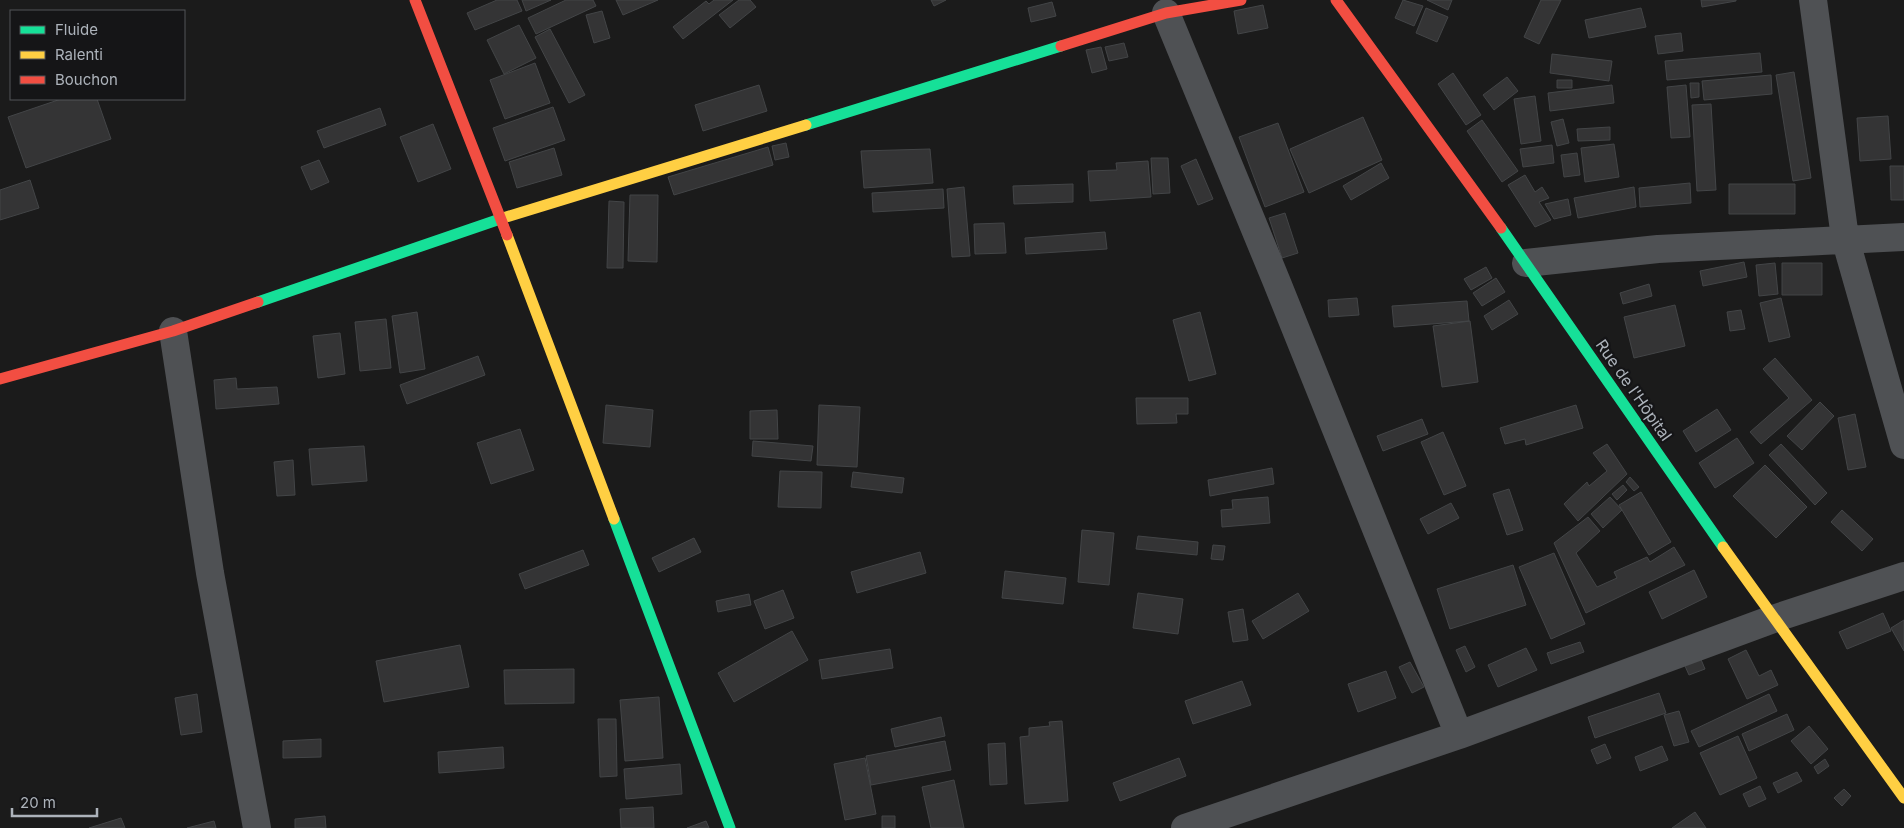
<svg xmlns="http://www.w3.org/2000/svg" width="1904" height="828" font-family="Inter,sans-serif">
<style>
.building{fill:#343435;stroke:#434547}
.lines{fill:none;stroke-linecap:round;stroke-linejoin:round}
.street{stroke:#4f5154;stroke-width:28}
.fast{stroke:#16e098;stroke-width:11}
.slow{stroke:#ffcf43;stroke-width:11}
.jam{stroke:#f24e42;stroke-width:11}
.labels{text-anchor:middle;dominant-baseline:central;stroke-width:4.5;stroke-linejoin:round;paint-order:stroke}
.street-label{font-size:16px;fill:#adb3bb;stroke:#151517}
</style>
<rect width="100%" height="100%" fill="#1b1b1b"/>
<path class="building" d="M 497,0 L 517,0 L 522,11 L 475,30 L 467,13 Z
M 522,0 L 551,0 L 526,11 Z
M 566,0 L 593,0 L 596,6 L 536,34 L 528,18 Z
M 616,0 L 658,0 L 623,15 Z
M 714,0 L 733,0 L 683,39 L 673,27 L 706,1 L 709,4 Z
M 739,0 L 750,0 L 756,7 L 730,28 L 719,15 Z
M 931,0 L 946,0 L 934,6 Z
M 1403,0 L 1423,6 L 1414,26 L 1395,18 Z
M 1427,0 L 1452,0 L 1448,10 Z
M 1541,0 L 1561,0 L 1539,44 L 1524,37 Z
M 1701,0 L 1736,0 L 1736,1 L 1702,7 Z
M 1052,2 L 1056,16 L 1031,22 L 1028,8 Z
M 1263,5 L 1268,28 L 1238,34 L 1234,11 Z
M 1426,8 L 1448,17 L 1437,42 L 1416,33 Z
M 1641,8 L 1646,27 L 1589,38 L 1585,20 Z
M 602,11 L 610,38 L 594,43 L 586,15 Z
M 519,25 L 536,58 L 504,74 L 487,40 Z
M 550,29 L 585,95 L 569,103 L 535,37 Z
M 1681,33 L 1683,51 L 1658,54 L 1655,36 Z
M 1124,43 L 1128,57 L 1109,61 L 1105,47 Z
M 1101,47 L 1107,69 L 1092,73 L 1086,50 Z
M 1760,53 L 1762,72 L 1667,80 L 1665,61 Z
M 1552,54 L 1612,61 L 1609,81 L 1550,73 Z
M 535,63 L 550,103 L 505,119 L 490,80 Z
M 1794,72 L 1811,178 L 1793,181 L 1776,75 Z
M 1453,73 L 1481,115 L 1466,125 L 1438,84 Z
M 1771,75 L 1772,94 L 1704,100 L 1702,81 Z
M 1507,77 L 1518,91 L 1494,110 L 1483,95 Z
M 1557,80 L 1572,80 L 1572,88 L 1557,88 Z
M 1690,83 L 1699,83 L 1699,97 L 1691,98 Z
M 759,85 L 767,111 L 703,131 L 695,105 Z
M 1612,85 L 1614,103 L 1550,111 L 1548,93 Z
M 1686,85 L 1690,137 L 1671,138 L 1667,87 Z
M 1535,96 L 1541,141 L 1521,144 L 1514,99 Z
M 61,99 L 97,99 L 111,139 L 26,168 L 8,117 Z
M 1711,104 L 1716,190 L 1697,191 L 1692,105 Z
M 553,107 L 565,140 L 505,161 L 493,128 Z
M 380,108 L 386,125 L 324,148 L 317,131 Z
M 1888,116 L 1891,159 L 1860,161 L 1857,118 Z
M 1363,117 L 1382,160 L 1309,193 L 1290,149 Z
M 1563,119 L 1569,143 L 1557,146 L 1551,122 Z
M 1482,120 L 1518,171 L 1502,182 L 1467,131 Z
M 1278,123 L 1304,192 L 1265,207 L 1239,137 Z
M 433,124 L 451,169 L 418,182 L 400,137 Z
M 1610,127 L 1610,140 L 1578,141 L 1577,129 Z
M 786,143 L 789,157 L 775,160 L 772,146 Z
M 1614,144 L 1619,177 L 1585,182 L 1581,148 Z
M 1552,145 L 1554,163 L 1523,167 L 1520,149 Z
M 768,147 L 773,165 L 674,195 L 668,177 Z
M 554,148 L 562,175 L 517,188 L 509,162 Z
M 930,149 L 933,183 L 864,188 L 861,151 Z
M 1577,153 L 1580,175 L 1564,177 L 1561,155 Z
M 1151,158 L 1168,158 L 1170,193 L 1153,194 Z
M 1196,159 L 1213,199 L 1198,205 L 1181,166 Z
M 319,160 L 329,182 L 311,190 L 301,167 Z
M 1148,161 L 1151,197 L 1090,201 L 1088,171 L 1117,170 L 1116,163 Z
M 1381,163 L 1389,178 L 1351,200 L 1343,186 Z
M 1890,166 L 1904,166 L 1904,200 L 1891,200 Z
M 1525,175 L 1535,192 L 1542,187 L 1549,198 L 1539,202 L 1551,220 L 1535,227 L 1508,185 Z
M 30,180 L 39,208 L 0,220 L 0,190 Z
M 1690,183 L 1691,203 L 1640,207 L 1639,188 Z
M 1073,184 L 1073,202 L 1014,204 L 1013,186 Z
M 1729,184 L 1795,184 L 1795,214 L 1729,214 Z
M 964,187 L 970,256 L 952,257 L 947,189 Z
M 1634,187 L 1636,207 L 1578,218 L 1574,198 Z
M 943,189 L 944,208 L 873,212 L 872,193 Z
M 630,195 L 658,195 L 657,262 L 628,261 Z
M 1568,199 L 1571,215 L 1554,219 L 1545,204 Z
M 609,201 L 624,202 L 623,268 L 607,268 Z
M 1285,213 L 1298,253 L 1282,258 L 1269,218 Z
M 1004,223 L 1006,253 L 975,254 L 974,224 Z
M 1105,232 L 1107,249 L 1026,254 L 1025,238 Z
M 1744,262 L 1747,277 L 1703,286 L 1700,271 Z
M 1775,263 L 1778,294 L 1759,296 L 1756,265 Z
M 1782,263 L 1822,263 L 1822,295 L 1782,295 Z
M 1486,267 L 1492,278 L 1471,290 L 1464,279 Z
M 1496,278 L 1505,292 L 1482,306 L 1473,293 Z
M 1649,284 L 1652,296 L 1623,304 L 1620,293 Z
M 1357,298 L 1359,315 L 1329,317 L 1328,300 Z
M 1781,298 L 1790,337 L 1769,342 L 1760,303 Z
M 1509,300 L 1518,314 L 1492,330 L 1484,316 Z
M 1467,301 L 1469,321 L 1394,327 L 1392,306 Z
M 1675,305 L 1685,346 L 1634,358 L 1624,317 Z
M 1741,310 L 1745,329 L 1730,331 L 1727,312 Z
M 417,312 L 425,369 L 400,373 L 392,316 Z
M 1200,312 L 1216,374 L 1189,381 L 1173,320 Z
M 386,319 L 391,368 L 360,371 L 355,322 Z
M 1470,321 L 1478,382 L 1442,387 L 1433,326 Z
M 340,333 L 345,374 L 318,378 L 313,336 Z
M 478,356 L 485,375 L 407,404 L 400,385 Z
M 1775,358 L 1812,400 L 1761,444 L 1750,432 L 1789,398 L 1763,369 Z
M 236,378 L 237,389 L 277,387 L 279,404 L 216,409 L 214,380 Z
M 1136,398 L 1188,398 L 1188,414 L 1176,414 L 1177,423 L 1137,424 Z
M 1820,402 L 1834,416 L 1802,450 L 1787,436 Z
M 606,405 L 653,410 L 650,447 L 603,443 Z
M 819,405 L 860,407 L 857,467 L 817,465 Z
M 1576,405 L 1583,428 L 1526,445 L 1525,439 L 1505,444 L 1500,428 Z
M 1717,409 L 1731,430 L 1696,452 L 1683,431 Z
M 777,410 L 778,439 L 750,439 L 750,411 Z
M 1855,414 L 1866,467 L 1848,470 L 1838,418 Z
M 1422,419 L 1428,434 L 1383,451 L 1377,436 Z
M 520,429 L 534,470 L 491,484 L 477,443 Z
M 1443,432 L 1466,486 L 1444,495 L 1421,442 Z
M 1737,438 L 1754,463 L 1715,488 L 1699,463 Z
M 753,441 L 813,446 L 811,461 L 752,456 Z
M 1607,444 L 1627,474 L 1578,521 L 1564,504 L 1587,482 L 1589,486 L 1607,471 L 1593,453 Z
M 1781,444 L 1827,493 L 1815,505 L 1769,455 Z
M 364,446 L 367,481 L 312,485 L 309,449 Z
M 293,460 L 295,495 L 277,496 L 274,462 Z
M 1765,465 L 1807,507 L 1776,538 L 1733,496 Z
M 1272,468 L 1274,484 L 1210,496 L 1208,480 Z
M 780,471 L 822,472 L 821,508 L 778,507 Z
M 853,472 L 904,478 L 902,493 L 851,487 Z
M 1630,477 L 1639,487 L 1634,491 L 1626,482 Z
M 1623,485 L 1627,490 L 1617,500 L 1612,494 Z
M 1509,489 L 1523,530 L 1507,535 L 1493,494 Z
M 1641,492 L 1671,542 L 1649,555 L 1619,505 Z
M 1268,497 L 1270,523 L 1222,527 L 1221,510 L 1233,509 L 1232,500 Z
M 1610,497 L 1622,510 L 1603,528 L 1591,514 Z
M 1451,503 L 1459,518 L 1428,534 L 1420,519 Z
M 1842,510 L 1873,539 L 1862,551 L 1831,522 Z
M 1588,517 L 1600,531 L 1576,553 L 1597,587 L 1617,578 L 1614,572 L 1647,557 L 1650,562 L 1674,547 L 1685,565 L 1586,613 L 1554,543 Z
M 1082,530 L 1114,533 L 1109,585 L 1078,582 Z
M 1138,536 L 1198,542 L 1197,555 L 1136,549 Z
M 694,538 L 701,552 L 659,572 L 652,558 Z
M 1213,545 L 1225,546 L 1223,560 L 1211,559 Z
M 583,550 L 589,565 L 525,589 L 519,574 Z
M 920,552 L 926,573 L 857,593 L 851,572 Z
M 1554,553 L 1585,624 L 1551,639 L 1519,567 Z
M 1513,565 L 1526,605 L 1450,629 L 1437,589 Z
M 1694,570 L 1707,597 L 1662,619 L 1649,592 Z
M 1005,571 L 1066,578 L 1063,604 L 1002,598 Z
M 783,590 L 794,618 L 765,629 L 754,601 Z
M 1138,593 L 1183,599 L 1178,634 L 1133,628 Z
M 1298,593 L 1309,611 L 1263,639 L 1252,621 Z
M 749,594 L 751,605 L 718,612 L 716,601 Z
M 1243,609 L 1248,640 L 1233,642 L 1228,612 Z
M 1883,613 L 1891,631 L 1847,649 L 1839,632 Z
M 1904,620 L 1904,651 L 1891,628 Z
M 792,631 L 808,660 L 734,702 L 718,673 Z
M 1580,642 L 1584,652 L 1551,664 L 1547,653 Z
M 460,645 L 469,687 L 384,702 L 376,661 Z
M 1465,646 L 1475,667 L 1466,672 L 1456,650 Z
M 1526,648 L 1537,670 L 1498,687 L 1488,665 Z
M 890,649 L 893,668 L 822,679 L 819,660 Z
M 1697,650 L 1705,669 L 1689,675 L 1681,657 Z
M 1746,650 L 1759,676 L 1771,670 L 1778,685 L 1747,699 L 1728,659 Z
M 1410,662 L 1424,687 L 1412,693 L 1399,667 Z
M 574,669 L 574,703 L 505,704 L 504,670 Z
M 1386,671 L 1396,698 L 1358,712 L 1348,684 Z
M 1242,681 L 1251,705 L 1193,724 L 1185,701 Z
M 1659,693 L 1666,713 L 1595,738 L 1588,717 Z
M 197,694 L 202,732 L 181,735 L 175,698 Z
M 1769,694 L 1777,711 L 1699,747 L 1691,731 Z
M 659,697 L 663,758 L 625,761 L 620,700 Z
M 1679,711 L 1689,742 L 1674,746 L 1664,715 Z
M 1787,714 L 1794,730 L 1749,751 L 1742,734 Z
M 941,717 L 945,736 L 895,747 L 891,729 Z
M 598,719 L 616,719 L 617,776 L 600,777 Z
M 1062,721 L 1068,801 L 1025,804 L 1020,737 L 1029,736 L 1029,728 L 1050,726 L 1049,722 Z
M 1809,726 L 1828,749 L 1811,764 L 1791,741 Z
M 1738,736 L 1757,778 L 1720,795 L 1700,753 Z
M 321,739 L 321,757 L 283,758 L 283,741 Z
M 945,741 L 951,770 L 871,785 L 866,756 Z
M 1005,743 L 1007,784 L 990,785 L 988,744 Z
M 1605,744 L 1611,758 L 1597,764 L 1591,750 Z
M 1662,746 L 1668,760 L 1640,771 L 1635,757 Z
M 503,747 L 504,768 L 439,773 L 438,752 Z
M 865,758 L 876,814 L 845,820 L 834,764 Z
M 1179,758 L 1186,776 L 1120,801 L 1113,783 Z
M 1825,759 L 1829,766 L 1818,774 L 1814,767 Z
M 680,764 L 682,794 L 626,799 L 624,769 Z
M 1797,772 L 1802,781 L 1778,793 L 1773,783 Z
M 954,780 L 964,828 L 931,828 L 922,787 Z
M 1760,786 L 1766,799 L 1749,807 L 1743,794 Z
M 1844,789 L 1851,796 L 1842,806 L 1834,798 Z
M 653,807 L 654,828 L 621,828 L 620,809 Z
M 1695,812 L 1706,828 L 1672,828 Z
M 325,816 L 326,828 L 295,828 L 295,819 Z
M 882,816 L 895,816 L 895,828 L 882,828 Z
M 121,818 L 125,828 L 89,828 Z
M 214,821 L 216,828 L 187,828 Z
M 706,821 L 709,828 L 687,828 Z"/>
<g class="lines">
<path class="street" d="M 1813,0 L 1845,238 L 1904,445
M 1166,13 L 1276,280 L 1459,735
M 1526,263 L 1658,249 L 1904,237
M 173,331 L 210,573 L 257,828
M 1185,828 L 1459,735 L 1773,619 L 1904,576"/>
<path class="fast" d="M 806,125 L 1061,46
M 1501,228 L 1723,547
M 258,302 L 503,218
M 614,519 L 730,828"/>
<path class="slow" d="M 503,218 L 806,125
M 507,235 L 614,519
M 1723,547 L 1904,798"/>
<path class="jam" d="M 415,0 L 507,235
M 1336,0 L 1501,228
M 1061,46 L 1166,13 L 1241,0
M 0,379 L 173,331 L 258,302"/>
</g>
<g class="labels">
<g class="street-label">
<text transform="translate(1634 390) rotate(55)">Rue de l'Hôpital</text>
</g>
</g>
<rect x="10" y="10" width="175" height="90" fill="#151517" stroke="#525459"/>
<rect x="20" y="26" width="25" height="8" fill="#16e098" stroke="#525459"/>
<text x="55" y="35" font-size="15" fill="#adb3bb">Fluide</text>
<rect x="20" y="51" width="25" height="8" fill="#ffcf43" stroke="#525459"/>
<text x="55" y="60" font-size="15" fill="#adb3bb">Ralenti</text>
<rect x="20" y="76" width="25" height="8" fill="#f24e42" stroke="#525459"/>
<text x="55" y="85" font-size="15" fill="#adb3bb">Bouchon</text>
<path d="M12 808v8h85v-8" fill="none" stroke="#adb3bb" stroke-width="2.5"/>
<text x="20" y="808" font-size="15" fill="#adb3bb" stroke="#151517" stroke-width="4" paint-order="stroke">20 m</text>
</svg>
